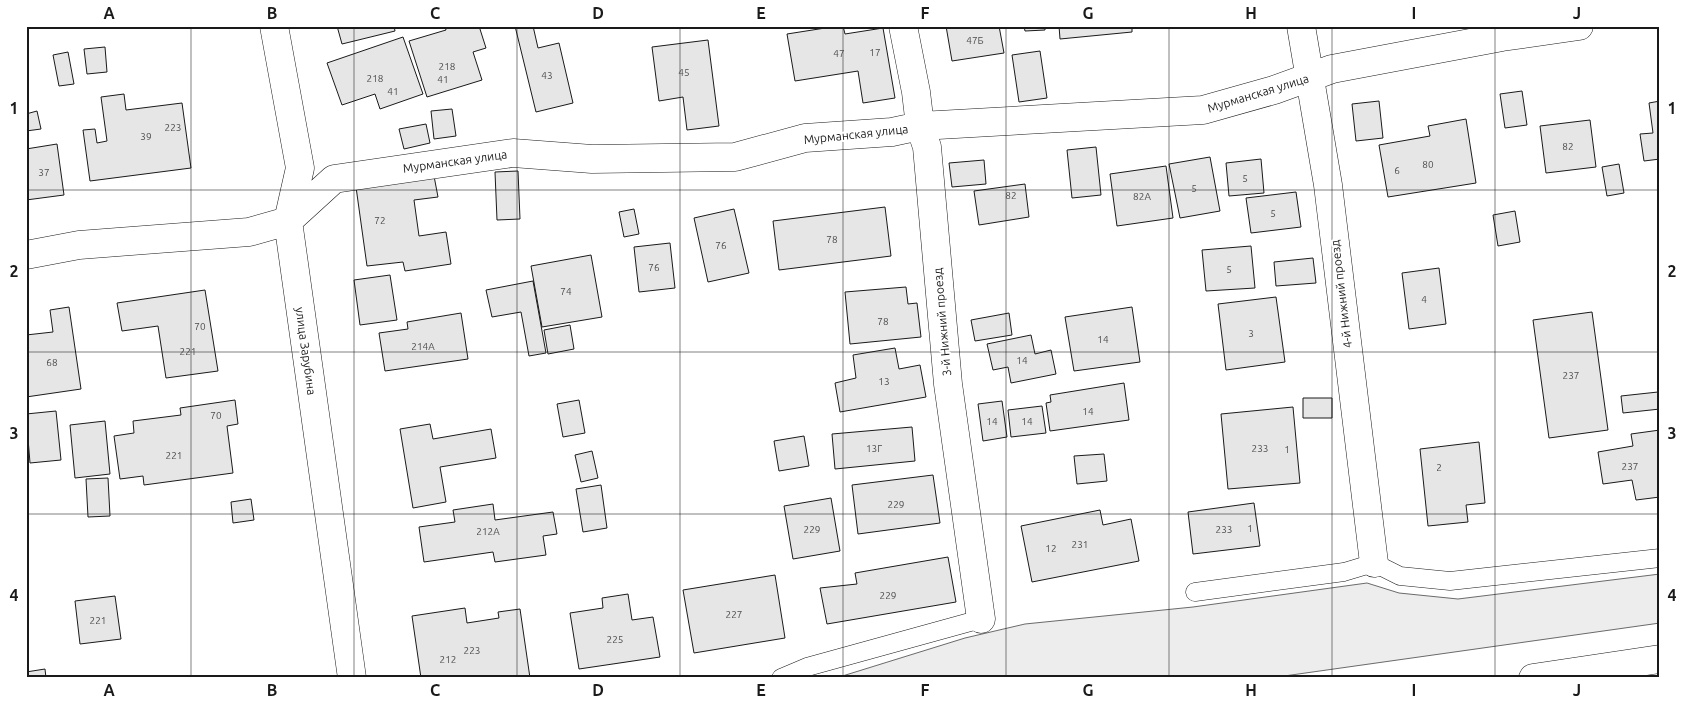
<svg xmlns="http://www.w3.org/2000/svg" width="1686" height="704" font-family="Ubuntu,sans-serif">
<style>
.green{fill:#ededed;stroke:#6a6a6a}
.building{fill:#e6e6e6;stroke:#1a1a1a}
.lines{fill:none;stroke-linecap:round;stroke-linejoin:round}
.service-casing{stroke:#1a1a1a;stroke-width:19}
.minor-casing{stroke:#1a1a1a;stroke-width:29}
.primary-casing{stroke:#1a1a1a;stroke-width:29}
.service{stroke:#fff;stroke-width:18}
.minor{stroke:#fff;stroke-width:28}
.primary{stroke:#fff;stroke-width:28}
.grid{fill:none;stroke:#1a1a1a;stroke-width:1;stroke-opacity:0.55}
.labels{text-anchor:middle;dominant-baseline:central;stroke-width:4;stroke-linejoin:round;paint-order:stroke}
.number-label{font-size:10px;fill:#4d4d4d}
.street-label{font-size:12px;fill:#1a1a1a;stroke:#fff}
.neatline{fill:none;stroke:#1a1a1a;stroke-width:2}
.grid-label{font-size:16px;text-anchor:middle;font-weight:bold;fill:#1a1a1a}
</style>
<rect width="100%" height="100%" fill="#fff"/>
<path class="green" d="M 1660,574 L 1660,623 L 1270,678 L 836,678 L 965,638 L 1025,624 L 1193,607 L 1367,583 L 1399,593 L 1458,599 Z"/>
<path class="building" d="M 337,26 L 394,26 L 395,31 L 342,44 Z
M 445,26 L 479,26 L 486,48 L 473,52 L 482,80 L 427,97 L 409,41 L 446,30 Z
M 515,26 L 533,26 L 538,48 L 559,43 L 573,103 L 536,112 Z
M 838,26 L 843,26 L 845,34 L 883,28 L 895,98 L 863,103 L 858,71 L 795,81 L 787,34 Z
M 946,26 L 999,26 L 1004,53 L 952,61 Z
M 1024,26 L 1045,26 L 1045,30 L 1025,31 Z
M 1059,26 L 1132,26 L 1132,32 L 1060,39 Z
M 403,37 L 423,94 L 380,109 L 375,94 L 342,105 L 327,63 Z
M 708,40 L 719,126 L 687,130 L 683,97 L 659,101 L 652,47 Z
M 105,47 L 107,72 L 87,74 L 84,49 Z
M 1040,51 L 1047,98 L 1019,102 L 1012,55 Z
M 68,52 L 74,84 L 59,86 L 53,55 Z
M 1522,91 L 1527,125 L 1505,128 L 1500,94 Z
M 124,94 L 126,110 L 182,103 L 191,168 L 90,181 L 83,130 L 95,129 L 97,143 L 107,141 L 101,97 Z
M 1379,101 L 1383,138 L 1356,141 L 1352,104 Z
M 1660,101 L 1660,159 L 1644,161 L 1640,134 L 1653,133 L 1649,103 Z
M 452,109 L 456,136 L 434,139 L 431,111 Z
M 37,111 L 41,129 L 26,131 L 26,114 Z
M 1466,119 L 1476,183 L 1388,197 L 1379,145 L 1430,136 L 1428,126 Z
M 1590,120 L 1596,167 L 1546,173 L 1540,126 Z
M 426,124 L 430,143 L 404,149 L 399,129 Z
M 57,144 L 64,195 L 26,200 L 26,149 Z
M 1096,147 L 1101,195 L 1072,198 L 1067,150 Z
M 1210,157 L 1220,211 L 1180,218 L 1169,164 Z
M 1261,159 L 1264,193 L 1229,196 L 1226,163 Z
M 984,160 L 986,184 L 952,187 L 949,163 Z
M 1619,164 L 1624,193 L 1607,196 L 1602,167 Z
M 1166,166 L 1173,218 L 1117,226 L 1110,174 Z
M 518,171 L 520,219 L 497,220 L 495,172 Z
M 434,176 L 438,197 L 414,200 L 419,236 L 446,232 L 451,264 L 405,271 L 403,262 L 367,266 L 356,187 Z
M 1025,184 L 1029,217 L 979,225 L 974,191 Z
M 1296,192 L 1301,227 L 1251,233 L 1246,198 Z
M 885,207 L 891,256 L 779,270 L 773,221 Z
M 634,209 L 639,234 L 624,237 L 619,212 Z
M 734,209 L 749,273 L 708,282 L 694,218 Z
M 1515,211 L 1520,242 L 1498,246 L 1493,215 Z
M 670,243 L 675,288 L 639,292 L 634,247 Z
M 1251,246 L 1255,288 L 1206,291 L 1202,250 Z
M 591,255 L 602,317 L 542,327 L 531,266 Z
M 1313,258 L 1316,283 L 1276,286 L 1274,262 Z
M 1439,268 L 1446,324 L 1409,329 L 1402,273 Z
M 390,275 L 397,320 L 360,325 L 354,280 Z
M 533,281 L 546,353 L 529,356 L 521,312 L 492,317 L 486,290 Z
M 906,287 L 908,304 L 917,303 L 921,337 L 850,344 L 845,292 Z
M 205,290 L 218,371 L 166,378 L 158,326 L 122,331 L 117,303 Z
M 1276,297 L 1285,362 L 1226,370 L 1218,304 Z
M 69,307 L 81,389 L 26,397 L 26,335 L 53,332 L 50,310 Z
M 1132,307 L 1140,362 L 1074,371 L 1065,317 Z
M 1592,312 L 1608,430 L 1549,438 L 1533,320 Z
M 461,313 L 468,359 L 385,371 L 379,333 L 408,329 L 407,322 Z
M 1009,313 L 1012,335 L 975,341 L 971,320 Z
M 570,325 L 574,349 L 548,354 L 544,330 Z
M 1031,335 L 1035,354 L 1051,350 L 1056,374 L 1011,383 L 1008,367 L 993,370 L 987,344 Z
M 895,348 L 899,369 L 920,365 L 926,397 L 840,412 L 835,383 L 856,378 L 853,355 Z
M 1124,383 L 1129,420 L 1050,431 L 1046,403 L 1051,402 L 1050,395 Z
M 1658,392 L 1660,409 L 1623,413 L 1621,396 Z
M 1303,398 L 1332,398 L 1332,418 L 1303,418 Z
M 235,400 L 238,424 L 227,426 L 233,473 L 144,485 L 143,476 L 120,479 L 114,436 L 134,433 L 133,421 L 181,415 L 180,408 Z
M 579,400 L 585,433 L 563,437 L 557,404 Z
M 1002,401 L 1007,437 L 983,441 L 978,404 Z
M 1042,406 L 1046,433 L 1011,437 L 1008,410 Z
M 1293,407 L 1300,483 L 1228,489 L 1221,414 Z
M 56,411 L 61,460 L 30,463 L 26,414 Z
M 105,421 L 110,474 L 75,478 L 70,425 Z
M 430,424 L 433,439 L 491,429 L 496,458 L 440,467 L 446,502 L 413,508 L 400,429 Z
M 912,427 L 915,461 L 835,469 L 832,434 Z
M 1660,430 L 1660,497 L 1636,500 L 1632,480 L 1603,484 L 1598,452 L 1633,446 L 1631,434 Z
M 804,436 L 809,466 L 779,471 L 774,441 Z
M 1479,442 L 1485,503 L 1466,505 L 1468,522 L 1428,526 L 1420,449 Z
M 592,451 L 598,478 L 581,482 L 575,455 Z
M 1104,454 L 1107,481 L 1077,484 L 1074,456 Z
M 933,475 L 940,523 L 858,534 L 852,485 Z
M 108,478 L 110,516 L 88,517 L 86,479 Z
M 601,485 L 607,528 L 583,532 L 576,489 Z
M 831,498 L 840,551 L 793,559 L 784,506 Z
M 251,499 L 254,520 L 233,523 L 231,502 Z
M 1254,503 L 1260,546 L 1193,554 L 1188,512 Z
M 493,504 L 495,520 L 553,512 L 557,534 L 543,536 L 546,555 L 495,562 L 493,552 L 424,562 L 419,527 L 455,522 L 453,510 Z
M 1100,510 L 1103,525 L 1131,519 L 1139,561 L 1032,582 L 1021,526 Z
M 948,557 L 956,602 L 827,624 L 820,588 L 857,584 L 855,573 Z
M 775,575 L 785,638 L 694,653 L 683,590 Z
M 628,594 L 632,620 L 653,617 L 660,657 L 579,669 L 570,613 L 603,608 L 602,598 Z
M 115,596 L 121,639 L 80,644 L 75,601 Z
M 465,608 L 467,623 L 499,618 L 498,612 L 520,609 L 530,678 L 421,678 L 412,616 Z
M 45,669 L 46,678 L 26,678 L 26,672 Z"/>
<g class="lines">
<defs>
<path id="service" d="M 1195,592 L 1344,572 L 1374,563 L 1400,576 L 1450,581 L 1660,558
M 781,678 L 807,667 L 981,619"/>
<path id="minor" d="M 274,26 L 300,168 L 288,221 L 352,678
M 903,26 L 916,92 L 920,126 L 927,147 L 948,384 L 981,619
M 1301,26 L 1328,185 L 1374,563
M 26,255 L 79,245 L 249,232 L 288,221 L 334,179 L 513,153 L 592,159 L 735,157 L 805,138 L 892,132 L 920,126 L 1203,110 L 1274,90 L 1332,69 L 1502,37 L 1579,26"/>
<path id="primary" d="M 1533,678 L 1660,659"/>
</defs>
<use href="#service" class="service-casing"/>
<use href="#minor" class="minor-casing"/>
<use href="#primary" class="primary-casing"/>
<use href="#service" class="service"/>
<use href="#minor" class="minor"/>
<use href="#primary" class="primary"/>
</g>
<path class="grid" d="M 191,26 L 191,678M 354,26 L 354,678M 517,26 L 517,678M 680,26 L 680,678M 843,26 L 843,678M 1006,26 L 1006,678M 1169,26 L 1169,678M 1332,26 L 1332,678M 1495,26 L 1495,678M 26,190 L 1660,190M 26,352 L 1660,352M 26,514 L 1660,514"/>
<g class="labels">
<g class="number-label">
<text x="975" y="40">47Б</text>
<text x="875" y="52">17</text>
<text x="839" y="53">47</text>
<text x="447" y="66">218</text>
<text x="684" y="72">45</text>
<text x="547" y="75">43</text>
<text x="375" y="78">218</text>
<text x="443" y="79">41</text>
<text x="393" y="91">41</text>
<text x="173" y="127">223</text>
<text x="146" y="136">39</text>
<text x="1568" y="146">82</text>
<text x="1428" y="164">80</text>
<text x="1397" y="170">6</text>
<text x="44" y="172">37</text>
<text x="1245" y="178">5</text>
<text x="1194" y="188">5</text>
<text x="1011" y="195">82</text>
<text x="1142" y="196">82А</text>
<text x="1273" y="213">5</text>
<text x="380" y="220">72</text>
<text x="832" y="239">78</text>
<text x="721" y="245">76</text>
<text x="654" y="267">76</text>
<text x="1229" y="269">5</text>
<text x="566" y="291">74</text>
<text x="1424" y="299">4</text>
<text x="883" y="321">78</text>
<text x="200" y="326">70</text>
<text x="1251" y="333">3</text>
<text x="1103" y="339">14</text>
<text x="423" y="346">214А</text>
<text x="188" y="351">221</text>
<text x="1022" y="360">14</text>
<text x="52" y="362">68</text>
<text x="1571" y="375">237</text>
<text x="884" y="381">13</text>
<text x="1088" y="411">14</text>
<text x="216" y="415">70</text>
<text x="992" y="421">14</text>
<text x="1027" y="421">14</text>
<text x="874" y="448">13Г</text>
<text x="1260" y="448">233</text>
<text x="1287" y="449">1</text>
<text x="174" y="455">221</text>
<text x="1630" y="466">237</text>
<text x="1439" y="467">2</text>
<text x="896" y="504">229</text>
<text x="1250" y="528">1</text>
<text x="812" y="529">229</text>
<text x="1224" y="529">233</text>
<text x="488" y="531">212А</text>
<text x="1080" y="544">231</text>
<text x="1051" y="548">12</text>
<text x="888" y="595">229</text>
<text x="734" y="614">227</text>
<text x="98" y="620">221</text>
<text x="615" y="639">225</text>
<text x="472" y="650">223</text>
<text x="448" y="659">212</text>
</g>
<g class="street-label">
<text transform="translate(1258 93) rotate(-17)">Мурманская улица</text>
<text transform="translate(856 134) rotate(-6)">Мурманская улица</text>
<text transform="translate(455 161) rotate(-8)">Мурманская улица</text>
<text transform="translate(1341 294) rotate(-97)">4-й Нижний проезд</text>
<text transform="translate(942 322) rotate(-95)">3-й Нижний проезд</text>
<text transform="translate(306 351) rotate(82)">улица Зарубина</text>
</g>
</g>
<rect width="1686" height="704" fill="none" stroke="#ffffff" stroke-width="55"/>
<rect x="28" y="28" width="1630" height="648" class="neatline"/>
<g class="grid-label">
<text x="109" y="19">A</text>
<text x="272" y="19">B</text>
<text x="435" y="19">C</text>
<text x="598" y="19">D</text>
<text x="761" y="19">E</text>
<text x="925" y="19">F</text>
<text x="1088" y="19">G</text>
<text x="1251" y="19">H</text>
<text x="1414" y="19">I</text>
<text x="1577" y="19">J</text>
<text x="14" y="114">1</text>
<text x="1672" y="114">1</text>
<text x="14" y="277">2</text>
<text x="1672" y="277">2</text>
<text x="14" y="439">3</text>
<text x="1672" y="439">3</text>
<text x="14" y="601">4</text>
<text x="1672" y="601">4</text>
<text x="109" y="696">A</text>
<text x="272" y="696">B</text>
<text x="435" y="696">C</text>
<text x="598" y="696">D</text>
<text x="761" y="696">E</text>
<text x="925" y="696">F</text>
<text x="1088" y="696">G</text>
<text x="1251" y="696">H</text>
<text x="1414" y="696">I</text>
<text x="1577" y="696">J</text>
</g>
</svg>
